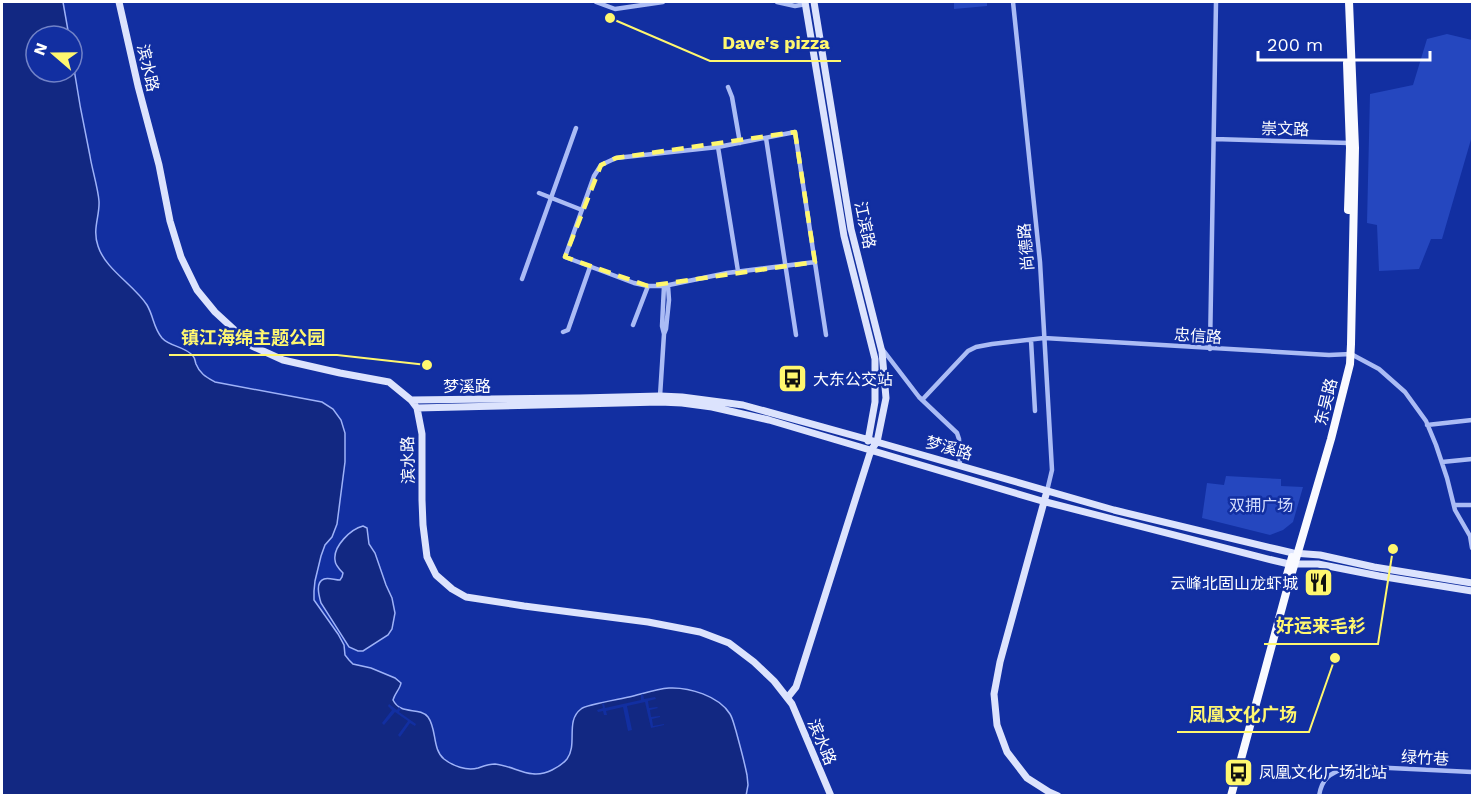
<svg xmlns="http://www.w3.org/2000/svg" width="1474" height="797" font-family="'Work Sans','Noto Sans SC',sans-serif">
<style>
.green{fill:#2547bf}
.water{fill:#122882;stroke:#9eb2f8;stroke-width:1.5}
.pier{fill:#122fa1}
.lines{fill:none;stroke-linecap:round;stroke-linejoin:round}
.street{stroke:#abbcf5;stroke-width:4.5}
.secondary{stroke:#dce3fd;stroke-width:7}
.primary{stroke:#f9faff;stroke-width:8}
.marked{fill:none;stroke:#fff76f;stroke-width:4.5;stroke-dasharray:12 8;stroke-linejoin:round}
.labels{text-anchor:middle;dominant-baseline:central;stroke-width:5;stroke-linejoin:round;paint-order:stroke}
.street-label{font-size:16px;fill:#fff;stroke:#122fa1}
.poi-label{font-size:16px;fill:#fff;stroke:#122fa1;text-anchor:start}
.park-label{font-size:16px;fill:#d4defe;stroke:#122fa1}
.leader{fill:none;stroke:#fff76f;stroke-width:2}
.callout-dot{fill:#fff76f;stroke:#122fa1;stroke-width:2}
.callout-label{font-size:18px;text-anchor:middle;font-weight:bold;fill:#fff76f;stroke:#122fa1;stroke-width:5;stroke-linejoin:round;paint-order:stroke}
</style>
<rect width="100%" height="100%" fill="#122fa1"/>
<path class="green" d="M 954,2 L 987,2 L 987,6 L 954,9 Z
M 1447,34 L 1472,40 L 1472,136 L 1442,239 L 1431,239 L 1419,269 L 1379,271 L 1377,225 L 1367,223 L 1370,94 L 1413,85 L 1427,39 Z
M 1226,476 L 1281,479 L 1281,486 L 1303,487 L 1293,522 L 1283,530 L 1270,535 L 1202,518 L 1207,483 L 1224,485 Z"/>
<path class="water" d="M 2,2 L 63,2 L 69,36 L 36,36 L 36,72 L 72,72 L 72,57 C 77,90 83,123 90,156 C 92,169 98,188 99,201 C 100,216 92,229 98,246 C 105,269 134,285 147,305 C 154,317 153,327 162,338 C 170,347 185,346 193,356 C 195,358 195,361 196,364 C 200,374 206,377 215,382 L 322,402 L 333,409 L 341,420 L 345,433 L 345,462 L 337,524 L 332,537 L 325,545 L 321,556 L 315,581 L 314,591 L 314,600 L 338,634 L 344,645 L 345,655 L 349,660 L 353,664 L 371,668 L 395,678 L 401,683 C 400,689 395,693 393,700 C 401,716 419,706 428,717 C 437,729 432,749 444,759 C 453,766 466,771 478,768 C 484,766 489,764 495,764 C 516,766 530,781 552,770 C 558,767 563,764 567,759 C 578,744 565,721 581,709 C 585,705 621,699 629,697 C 642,694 656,689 669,688 C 689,687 719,696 730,714 C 733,719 734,725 736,731 C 740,746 744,760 747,775 L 748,785 L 746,796 L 2,796 Z
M 363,526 L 367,528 L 369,544 L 375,553 L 386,585 L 392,598 L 395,613 L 392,629 L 388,635 L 363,651 L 358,651 L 349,647 L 321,603 C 319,596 315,582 324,579 C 328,577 335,580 340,580 L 342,577 L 343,573 C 339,569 335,565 335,560 C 333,546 351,529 363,526 Z"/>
<path class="pier" d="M 643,694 L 644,699 L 655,697 L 656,699 L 648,701 L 649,708 L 657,707 L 658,708 L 650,710 L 651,717 L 660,716 L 660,717 L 652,719 L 653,726 L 664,724 L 664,725 L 651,728 L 645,702 L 627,706 L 632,730 L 628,731 L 623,707 L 606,711 L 607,715 L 604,715 L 603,711 L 598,712 L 597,710 L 603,708 L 602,704 L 604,703 L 605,708 L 641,700 L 641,695 Z
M 389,704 L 397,710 L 399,707 L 401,709 L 399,712 L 416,724 L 415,726 L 410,723 L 400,737 L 398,735 L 408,721 L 395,712 L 384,725 L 382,723 L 392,710 L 388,706 Z"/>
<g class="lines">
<path class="street" d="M 596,2 L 615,9 L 663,2
M 777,2 L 795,6 L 806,4
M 1013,2 L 1040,262 L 1052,470 L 1047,491
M 728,87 L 732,97 L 740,143
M 766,138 L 796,335
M 1214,139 L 1349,143
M 718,147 L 616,158 L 601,165 L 594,176 L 565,257 L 634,283 L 648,286 L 664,286 L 727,273 L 815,262
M 539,193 L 582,210
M 738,271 L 718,147 L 795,132 L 826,335
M 522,279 L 576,128
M 633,325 L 648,286
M 563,332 L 568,330 L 590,267
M 664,334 L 666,329 L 669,300 L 668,286
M 1031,340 L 1035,411
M 1210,349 L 1216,2
M 883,350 L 919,397 L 957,433 L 959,439 L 960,466
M 660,396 L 664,334 L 662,326 L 664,286
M 922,400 L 968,351 L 976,347 L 992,344 L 1044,338 L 1329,355 L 1351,354 L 1379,369 L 1405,392 L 1426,421 L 1436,445 L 1447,478 L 1455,510 L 1470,536 L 1472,548
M 1427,425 L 1472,420
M 1442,462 L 1472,459
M 1454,505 L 1472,505
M 1319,796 C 1322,776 1332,773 1349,766 L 1472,772"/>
<path class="secondary" d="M 119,2 L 138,86 L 159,165 L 170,221 L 181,257 L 197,290 L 215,312 L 252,346 L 283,360 L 340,373 L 389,382 L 411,400 L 417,408 L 422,434 L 422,500 L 423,525 L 427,557 L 436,575 L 452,589 L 466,597 L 524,606 L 648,622 L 700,632 L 729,643 L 754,662 L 774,681 L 792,704 L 831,796
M 805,2 L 844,236 L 875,359 L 875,402 L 868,441
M 411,400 L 580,398 L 660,396 L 682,397 L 743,405 L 877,442 L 1114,510 L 1276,549 L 1293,553 L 1320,555 L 1374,567 L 1472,583
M 417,408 L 660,402 L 682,403 L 712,407 L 769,420 L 1042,501 L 1272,560 L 1289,564 L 1318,564 L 1379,576 L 1472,591
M 1047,491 L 1000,662 L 994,694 L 997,725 L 1007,752 L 1027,778 L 1049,792 L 1058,796
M 788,697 L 796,687 L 871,450 L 877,442 L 886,398 L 882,352 L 851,229 L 814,2"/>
<path class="primary" d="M 1347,63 L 1350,148 L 1348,210
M 1284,585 L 1292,557
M 1231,796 L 1286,593 L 1331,439 L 1350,364 L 1351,344 L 1355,148 L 1349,2"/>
</g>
<path class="marked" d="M 795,132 L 815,262 L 648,286 L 565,257 L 601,165 L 616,158 Z"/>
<defs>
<symbol id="bus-square" viewBox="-11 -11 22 22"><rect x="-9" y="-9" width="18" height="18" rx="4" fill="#fff76f" stroke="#122fa1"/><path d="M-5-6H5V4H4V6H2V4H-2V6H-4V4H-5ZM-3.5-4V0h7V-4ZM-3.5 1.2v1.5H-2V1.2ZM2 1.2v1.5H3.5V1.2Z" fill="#111"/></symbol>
<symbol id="restaurant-square" viewBox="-11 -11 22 22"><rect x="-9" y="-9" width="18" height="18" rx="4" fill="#fff76f" stroke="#122fa1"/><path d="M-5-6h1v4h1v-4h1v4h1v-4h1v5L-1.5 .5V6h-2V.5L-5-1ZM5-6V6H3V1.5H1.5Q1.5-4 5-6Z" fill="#111"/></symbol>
</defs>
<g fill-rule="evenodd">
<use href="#bus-square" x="776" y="362" width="33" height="33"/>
<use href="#restaurant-square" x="1302" y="566" width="33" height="33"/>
<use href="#bus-square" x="1222" y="756" width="33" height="33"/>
</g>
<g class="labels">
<g class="street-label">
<text transform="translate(148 68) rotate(77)">滨水路</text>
<text transform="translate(1285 129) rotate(1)">崇文路</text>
<text transform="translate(865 225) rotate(78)">江滨路</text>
<text transform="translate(1026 247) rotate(-95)">尚德路</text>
<text transform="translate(1198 336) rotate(4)">忠信路</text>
<text x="467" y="386">梦溪路</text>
<text transform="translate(1326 402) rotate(-76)">东吴路</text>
<text transform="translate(949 448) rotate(16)">梦溪路</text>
<text transform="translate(408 460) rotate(-91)">滨水路</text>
<text transform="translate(822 742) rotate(67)">滨水路</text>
<text transform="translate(1425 758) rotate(3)">绿竹巷</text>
</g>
<g class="poi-label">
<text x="813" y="379">大东公交站</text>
<text x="1298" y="583" text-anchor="end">云峰北固山龙虾城</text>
<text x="1259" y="772">凤凰文化广场北站</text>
</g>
<g class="park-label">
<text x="1261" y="505">双拥广场</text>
</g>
</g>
<path class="leader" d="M610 18L710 61H841M427 365L337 355H169M1393 549L1378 644H1264M1335 658L1309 732H1177"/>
<g class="callout-dot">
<circle cx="610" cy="18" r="6"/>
<circle cx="427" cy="365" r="6"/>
<circle cx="1393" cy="549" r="6"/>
<circle cx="1335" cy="658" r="6"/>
</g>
<g class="callout-label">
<text x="776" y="49">Dave's pizza</text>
<text x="253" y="344">镇江海绵主题公园</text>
<text x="1321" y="632">好运来毛衫</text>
<text x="1243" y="721">凤凰文化广场</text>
</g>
<rect width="1474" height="797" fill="none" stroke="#ffffff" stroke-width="6"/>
<g transform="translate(54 54) rotate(290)"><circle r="28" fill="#122fa1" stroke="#7182c7" stroke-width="1.5"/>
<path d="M0-4.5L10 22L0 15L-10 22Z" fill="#fff76f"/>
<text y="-9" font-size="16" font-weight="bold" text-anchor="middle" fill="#ffffff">N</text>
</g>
<path d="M1258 51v9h172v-9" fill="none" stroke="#ffffff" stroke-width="3"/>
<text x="1267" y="51" font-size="18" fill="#ffffff" stroke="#122fa1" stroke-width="4.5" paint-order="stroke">200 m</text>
</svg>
